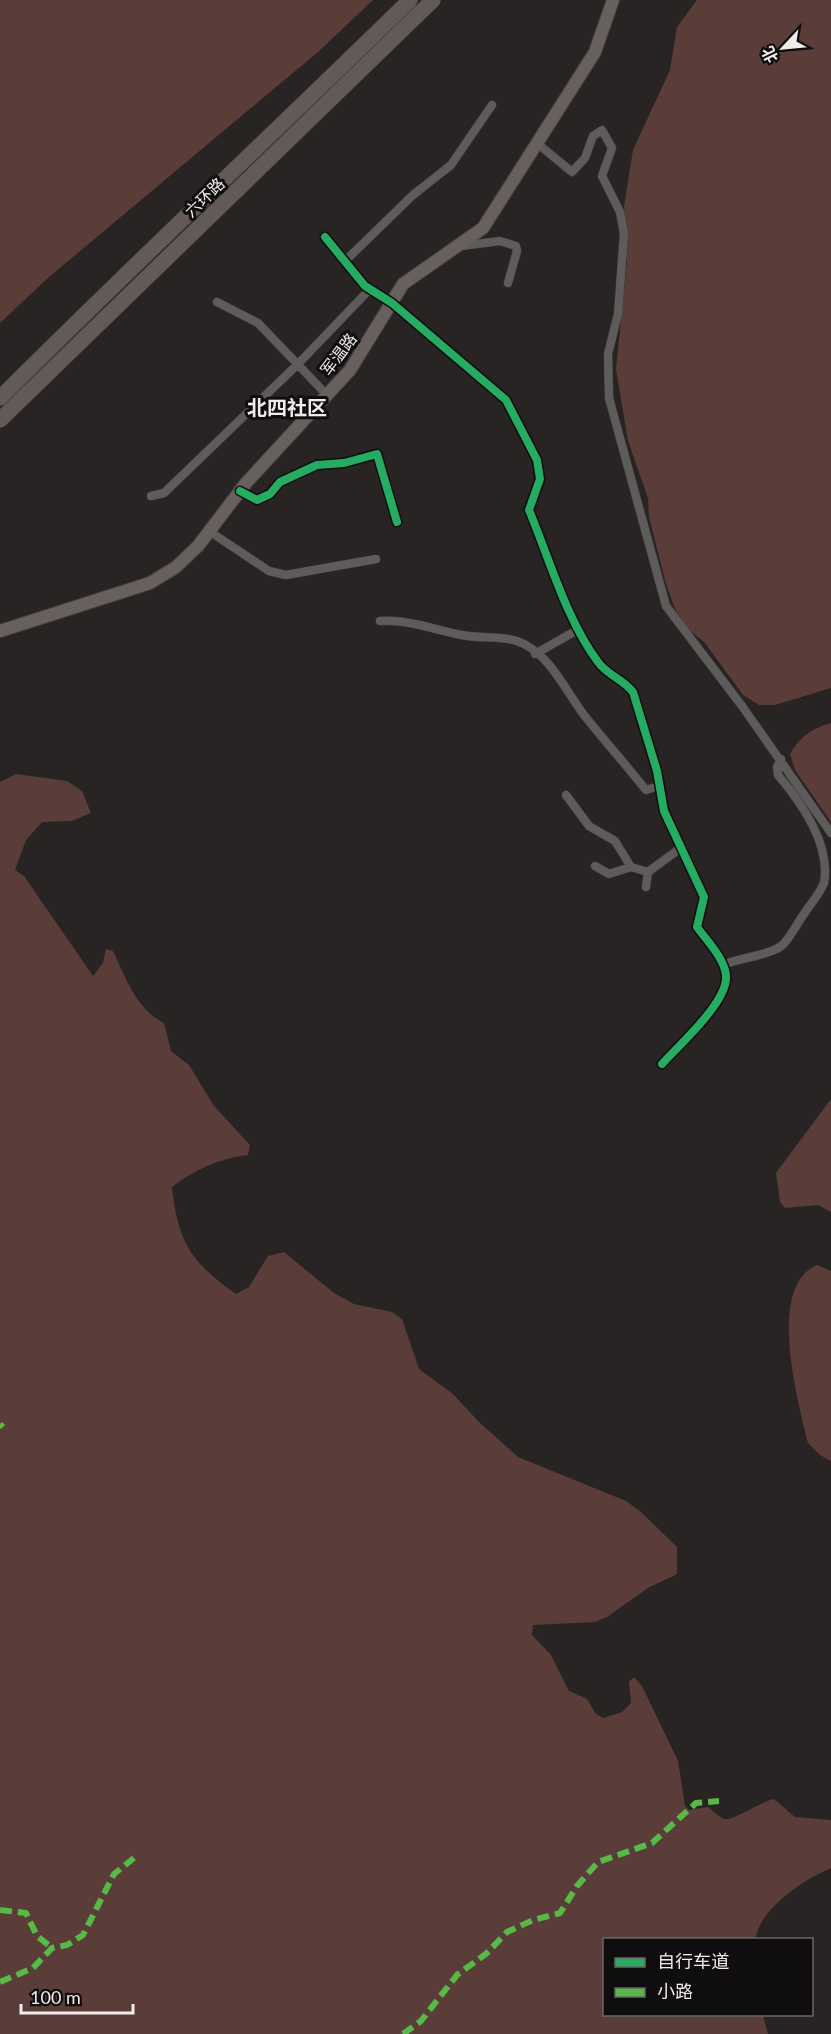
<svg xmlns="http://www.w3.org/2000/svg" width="831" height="2034" font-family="Lato,'Noto Sans SC',sans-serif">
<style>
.forest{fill:#5a3d39}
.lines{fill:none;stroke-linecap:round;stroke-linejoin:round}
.minor-casing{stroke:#454241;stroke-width:9}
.primary-casing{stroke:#454241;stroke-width:14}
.motorway-casing{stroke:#454241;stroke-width:16}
.minor{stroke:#5e5c5b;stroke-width:8}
.primary{stroke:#68605f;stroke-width:12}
.motorway{stroke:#635a58;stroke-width:15}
.quiet{stroke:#58b947;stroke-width:6;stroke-dasharray:12 6;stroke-linecap:butt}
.cycleway-casing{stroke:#0f0d0d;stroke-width:11}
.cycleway{stroke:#26ab63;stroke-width:8}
.labels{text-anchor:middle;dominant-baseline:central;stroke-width:6;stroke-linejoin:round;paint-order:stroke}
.street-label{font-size:16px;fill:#efeceb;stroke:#0f0d0d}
.quarter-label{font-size:20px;font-weight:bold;fill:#efeceb;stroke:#0f0d0d}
</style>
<rect width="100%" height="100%" fill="#272423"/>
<path class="forest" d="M 0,0 L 373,0 L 318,52 L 49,277 L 0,323 Z
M 697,0 L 831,0 L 831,688 L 775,705 L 759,705 L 743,695 L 705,643 L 688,629 L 675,609 L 666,584 L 649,517 L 648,498 L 628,441 L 616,369 L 627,261 L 624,206 L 633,150 L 670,70 L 677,27 Z
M 831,723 L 831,822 L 795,770 L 790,754 C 799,737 813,728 831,723 Z
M 16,774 L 67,781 L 82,791 L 91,813 L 72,821 L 42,822 L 26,840 L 15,870 L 24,876 L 93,976 L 103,963 L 106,949 L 113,951 C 126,978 136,1009 164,1023 L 171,1051 L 189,1065 L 214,1106 L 250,1145 L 248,1155 C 220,1158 194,1170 172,1187 C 178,1243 191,1262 236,1294 L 249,1287 L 268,1256 L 284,1252 L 334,1293 L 354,1304 L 392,1312 L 402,1319 L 419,1369 L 453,1394 L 479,1422 L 518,1457 L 626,1501 L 641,1512 L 677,1547 L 677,1574 L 648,1588 L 607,1617 L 595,1622 L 533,1625 L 532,1635 L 551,1655 L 569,1691 L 587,1699 L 596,1714 L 603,1718 L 622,1712 L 631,1703 L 629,1682 L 634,1677 L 642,1686 L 678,1761 L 685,1806 L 689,1810 L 708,1807 C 713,1811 719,1817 724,1819 C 732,1822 762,1801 774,1799 L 795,1817 L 831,1820 L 831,1868 C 806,1878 758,1910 756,1939 L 604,1940 L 604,2014 L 763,2015 L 768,2034 L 0,2034 L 0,782 Z
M 831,1099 L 831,1212 L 818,1205 L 785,1208 L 780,1202 L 776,1173 Z
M 817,1265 L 831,1271 L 831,1461 L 820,1455 L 808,1443 C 798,1402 766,1286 817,1265 Z"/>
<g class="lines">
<defs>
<path id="minor" d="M 538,144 L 572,172 L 585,158 L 593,136 L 602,130 L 612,148 L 602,176 L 620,212 L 624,234 L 618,314 L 608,354 L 609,398 L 666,606 L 742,706 L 831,833
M 325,237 L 365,286 L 392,303 L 506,400 L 537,460 L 540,479 L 529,510 C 549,558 567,621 598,662 C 607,675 623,679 633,692 L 657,771 L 664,811 L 704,897 L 697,927 C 707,941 724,958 726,975 C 729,1001 679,1045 662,1064
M 461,246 L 500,241 L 516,246 L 517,251 L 508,283
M 344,262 L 413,195 L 451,165 L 492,105
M 217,302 L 258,323 L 327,395
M 240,491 L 257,500 L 270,494 L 280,482 L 317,465 L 344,463 L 377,454 L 397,522
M 151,496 L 164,493 L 298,364 L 370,289
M 209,531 L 269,571 L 286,575 L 376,559
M 380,621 C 409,619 434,630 462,635 C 480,639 498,635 517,641 C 549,652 565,690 584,715 C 604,740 626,765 646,790 L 659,786
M 535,654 L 579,629
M 566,795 L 589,826 L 615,841 L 631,867
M 595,866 L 609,874 L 631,867 L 648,872 L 682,847
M 646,887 L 648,872
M 723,965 C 741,957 763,957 780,947 C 789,941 797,923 804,914 C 811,903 819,895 824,883 C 831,844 801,802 778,775 L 777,767 L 781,759"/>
<path id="primary" d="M 0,631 L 150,583 L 176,567 L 198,546 L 246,483 L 350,370 L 403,284 L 483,228 L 595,52 L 613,0"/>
<path id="motorway" d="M 0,398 C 135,263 274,133 410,0
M 0,420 L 433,0"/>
</defs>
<use href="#minor" class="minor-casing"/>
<use href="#primary" class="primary-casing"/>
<use href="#motorway" class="motorway-casing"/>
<use href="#minor" class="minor"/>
<use href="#primary" class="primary"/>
<use href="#motorway" class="motorway"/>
<path class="quiet" d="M 0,1424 L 3,1427
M 0,1910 L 26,1913 L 37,1936 L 52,1948
M 0,1982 L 33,1968 L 52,1948 L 67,1945 L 83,1935 L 114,1874 L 134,1858
M 403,2034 L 421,2021 L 457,1975 L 487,1953 L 507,1932 L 533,1920 L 560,1913 L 577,1886 L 598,1862 L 652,1843 L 696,1803 L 719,1801"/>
<defs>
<path id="cycleway" d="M 325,237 L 365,286 L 392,303 L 506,400 L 537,460 L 540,479 L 529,510 C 549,558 567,621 598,662 C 607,675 623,679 633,692 L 657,771 L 664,811 L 704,897 L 697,927 C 707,941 724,958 726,975 C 729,1001 679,1045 662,1064
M 240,491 L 257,500 L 270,494 L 280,482 L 317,465 L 344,463 L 377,454 L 397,522"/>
</defs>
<use href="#cycleway" class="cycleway-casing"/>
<use href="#cycleway" class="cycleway"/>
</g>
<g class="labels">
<g class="street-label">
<text transform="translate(204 197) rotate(-44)">六环路</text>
<text transform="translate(338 354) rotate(-53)">军温路</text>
</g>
<g class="quarter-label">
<text x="287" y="407">北四社区</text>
</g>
</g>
<rect x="603" y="1938" width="210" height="78" fill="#0f0d0d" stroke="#696666" stroke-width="1.5"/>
<rect x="615" y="1958" width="30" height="9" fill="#26ab63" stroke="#696666" stroke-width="1.5"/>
<text x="657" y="1968" font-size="18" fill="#efeceb">自行车道</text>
<rect x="615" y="1988" width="30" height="9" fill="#58b947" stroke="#696666" stroke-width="1.5"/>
<text x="657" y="1998" font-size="18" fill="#efeceb">小路</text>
<g transform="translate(783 48) rotate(244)" stroke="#0f0d0d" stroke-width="4.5" paint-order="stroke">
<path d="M0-4.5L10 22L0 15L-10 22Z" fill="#efeceb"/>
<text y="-9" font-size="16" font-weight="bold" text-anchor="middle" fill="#efeceb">北</text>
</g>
<path d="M21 2004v9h112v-9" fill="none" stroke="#efeceb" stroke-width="3"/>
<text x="30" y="2004" font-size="18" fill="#efeceb" stroke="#0f0d0d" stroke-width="4.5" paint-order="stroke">100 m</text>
</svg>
